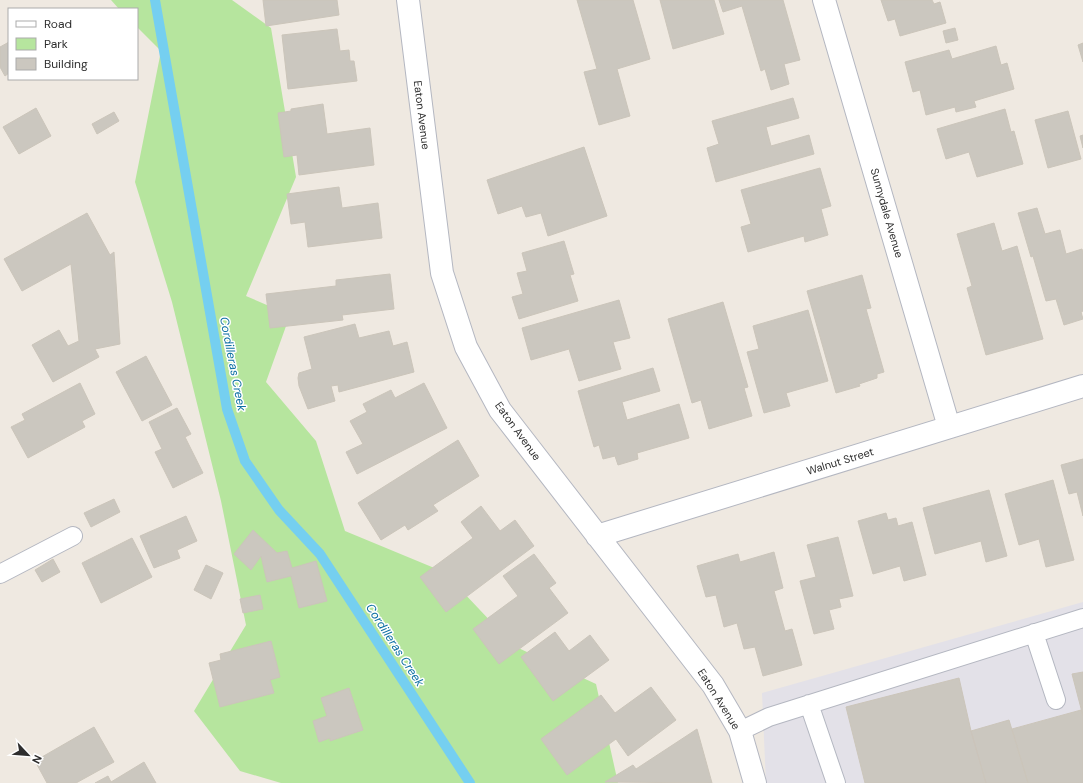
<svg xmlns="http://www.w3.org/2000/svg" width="1083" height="783" font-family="'DM Sans',sans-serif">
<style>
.industrial{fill:#e3e1e8}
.green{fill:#b6e59e}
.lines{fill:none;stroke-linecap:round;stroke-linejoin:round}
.stream{stroke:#75cff0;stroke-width:10}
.building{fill:#cbc7bf;stroke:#cbc5ba}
.service-casing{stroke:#b4b7c1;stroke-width:20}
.minor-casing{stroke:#b4b7c1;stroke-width:24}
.service{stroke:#fff;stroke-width:18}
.minor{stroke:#fff;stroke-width:22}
.labels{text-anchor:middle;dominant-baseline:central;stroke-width:3;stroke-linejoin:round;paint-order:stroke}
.street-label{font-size:11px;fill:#2e2e2e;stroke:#fff}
.water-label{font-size:12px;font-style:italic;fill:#0d6fa3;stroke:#fff}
</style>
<rect width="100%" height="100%" fill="#efe9e1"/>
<path class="industrial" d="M 1083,602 L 1083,783 L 766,783 L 762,693 Z"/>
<path class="green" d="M 111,0 L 232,0 L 271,28 L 296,177 L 246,296 L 290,315 L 266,382 L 316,441 L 345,531 L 444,572 L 514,646 L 596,684 L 618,783 L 281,783 L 240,771 L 194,711 L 246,625 L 221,501 L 172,302 L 135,182 L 161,51 L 137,27 L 137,9 L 119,9 Z"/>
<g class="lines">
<path class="stream" d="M 155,0 L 227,409 L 245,461 L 279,510 L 320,554 L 470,783"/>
</g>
<path class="building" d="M 263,0 L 337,0 L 339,15 L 266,26 Z
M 577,0 L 633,0 L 650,59 L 617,69 L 630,116 L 599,125 L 584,72 L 597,69 Z
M 660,0 L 714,0 L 724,34 L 673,49 Z
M 719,0 L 783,0 L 800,60 L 784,64 L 789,84 L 771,90 L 765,69 L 761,71 L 742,6 L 723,12 Z
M 881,0 L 932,0 L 934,4 L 940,2 L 946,23 L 900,36 L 895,19 L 888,21 Z
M 955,28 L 958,40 L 946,43 L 943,31 Z
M 337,29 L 340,51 L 349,50 L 350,61 L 354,61 L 357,81 L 288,89 L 282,35 Z
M 9,42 L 9,73 L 5,76 L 0,67 L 0,47 Z
M 1083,43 L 1083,62 L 1078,45 Z
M 996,46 L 1001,65 L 1007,63 L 1014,89 L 974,101 L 976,107 L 956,112 L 955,107 L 926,115 L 920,90 L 913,92 L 905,62 L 949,50 L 952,59 Z
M 793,98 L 799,118 L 766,127 L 771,146 L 809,135 L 814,154 L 716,182 L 707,148 L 719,144 L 712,121 Z
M 323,104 L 327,134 L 370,128 L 374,165 L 299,175 L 297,155 L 284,157 L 278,113 L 291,111 L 291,109 Z
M 36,108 L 51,136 L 19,154 L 3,127 Z
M 1005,109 L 1011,132 L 1014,131 L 1023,164 L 977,177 L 969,152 L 946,159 L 937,129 Z
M 1068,111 L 1081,159 L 1048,168 L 1035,120 Z
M 114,112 L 119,121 L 97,134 L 92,124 Z
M 1083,135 L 1083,148 L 1080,136 Z
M 584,147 L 607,216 L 548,236 L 541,213 L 526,217 L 522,206 L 498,214 L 487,180 Z
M 820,168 L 831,206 L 821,209 L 828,235 L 805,242 L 804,236 L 748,252 L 741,227 L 751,224 L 741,190 Z
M 339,187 L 342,208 L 378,203 L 382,238 L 308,247 L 305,222 L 291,224 L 287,194 Z
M 1037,208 L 1045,234 L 1060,230 L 1066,254 L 1082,249 L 1083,253 L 1083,311 L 1081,312 L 1083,319 L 1064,325 L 1056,299 L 1046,301 L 1033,256 L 1031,257 L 1018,213 Z
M 87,213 L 110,255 L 114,252 L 120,344 L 95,349 L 99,357 L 53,382 L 32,345 L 59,330 L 68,346 L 79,341 L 71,264 L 22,291 L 4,259 Z
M 994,223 L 1002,251 L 1017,246 L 1043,339 L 986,355 L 967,288 L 972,286 L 957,234 Z
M 564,241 L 574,274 L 570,275 L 578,301 L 519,319 L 512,297 L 523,294 L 517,273 L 527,271 L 522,253 Z
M 390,274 L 394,309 L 342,315 L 343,320 L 270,328 L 266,294 L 336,286 L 336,280 Z
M 862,275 L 871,308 L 866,309 L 884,372 L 877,374 L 877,378 L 859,384 L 860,386 L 836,393 L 807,291 Z
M 619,300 L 630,338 L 613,342 L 621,369 L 579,381 L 569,349 L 531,360 L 522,328 Z
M 723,302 L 748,387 L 744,388 L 752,416 L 709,429 L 701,400 L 692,403 L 668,319 Z
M 808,310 L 828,381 L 786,393 L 790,406 L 764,413 L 747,352 L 759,349 L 753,326 Z
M 355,324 L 359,338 L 389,331 L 393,346 L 407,342 L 414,372 L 339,392 L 338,385 L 331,386 L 335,401 L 308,409 L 299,386 L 298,378 L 299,373 L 312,369 L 304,337 Z
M 146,356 L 172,405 L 142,421 L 116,372 Z
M 653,368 L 660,391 L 622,402 L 627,420 L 679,404 L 689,438 L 637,453 L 638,459 L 618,465 L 615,456 L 603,459 L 599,445 L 594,447 L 578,391 Z
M 80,383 L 95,414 L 82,421 L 85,427 L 28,458 L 11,427 L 25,420 L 22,414 Z
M 424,383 L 447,428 L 357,474 L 346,452 L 363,444 L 350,421 L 367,412 L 363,404 L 391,390 L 395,398 Z
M 177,408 L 191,434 L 185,437 L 203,473 L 173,488 L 155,452 L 162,449 L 149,422 Z
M 458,440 L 479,476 L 433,505 L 438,511 L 408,530 L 405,525 L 381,540 L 358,503 Z
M 1083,459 L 1083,516 L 1077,492 L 1069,494 L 1061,465 Z
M 1053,480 L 1074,560 L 1046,567 L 1039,539 L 1019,545 L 1005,494 Z
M 989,490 L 1007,556 L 986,562 L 981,541 L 935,554 L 923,508 Z
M 114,499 L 120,512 L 91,527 L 84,513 Z
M 481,506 L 500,531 L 515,520 L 534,546 L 446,612 L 420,577 L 473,538 L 461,522 Z
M 886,513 L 888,520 L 896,518 L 898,526 L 912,522 L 926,575 L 904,581 L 900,566 L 873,574 L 858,521 Z
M 186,516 L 197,541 L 177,550 L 180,558 L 154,568 L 140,536 Z
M 253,530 L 277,553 L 287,551 L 292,568 L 316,561 L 327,601 L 299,608 L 291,576 L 267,582 L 261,556 L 251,570 L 234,554 Z
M 838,537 L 853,596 L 839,599 L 841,607 L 829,610 L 834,629 L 814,634 L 800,581 L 816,577 L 807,545 Z
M 132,538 L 152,577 L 101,603 L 82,563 Z
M 774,552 L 783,588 L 774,591 L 785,631 L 792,629 L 802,665 L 763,676 L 755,647 L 744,649 L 737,623 L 724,627 L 716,595 L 706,597 L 697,566 L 738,554 L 740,562 Z
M 534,554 L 556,583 L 549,588 L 568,613 L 499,664 L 473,629 L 518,596 L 503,576 Z
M 53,559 L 60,572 L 42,582 L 35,570 Z
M 206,565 L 223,573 L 211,599 L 194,590 Z
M 260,595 L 263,609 L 243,613 L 240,599 Z
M 555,632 L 569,651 L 590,635 L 609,660 L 553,701 L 521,657 Z
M 271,641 L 280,677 L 270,680 L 274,693 L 220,707 L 209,663 L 221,660 L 220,654 Z
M 1083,672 L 1083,716 L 1072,674 Z
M 959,678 L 971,731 L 986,783 L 865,783 L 846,707 Z
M 651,687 L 676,720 L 628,756 L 616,739 L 567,775 L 541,739 L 601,695 L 615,713 Z
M 349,688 L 363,730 L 330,741 L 330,738 L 319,742 L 313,721 L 327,716 L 321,698 Z
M 1081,710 L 1083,716 L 1083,783 L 1028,783 L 1012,729 Z
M 1009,720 L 1028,783 L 986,783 L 971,731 Z
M 94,727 L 114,762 L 76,783 L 47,783 L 35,761 Z
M 697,729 L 712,783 L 605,782 L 633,765 L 636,769 Z
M 144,762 L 156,783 L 95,783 L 108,776 L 111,782 Z"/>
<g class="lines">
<defs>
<path id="service" d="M 0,574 L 73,536
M 1034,633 L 1056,700
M 809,704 L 836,783
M 740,731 L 769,717 L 1083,618"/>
<path id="minor" d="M 408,0 L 442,273 L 466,347 L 500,410 L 713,685 L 740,731 L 755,783
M 824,0 L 949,427
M 597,536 L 1083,386"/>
</defs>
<use href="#service" class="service-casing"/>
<use href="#minor" class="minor-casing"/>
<use href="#service" class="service"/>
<use href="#minor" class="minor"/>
</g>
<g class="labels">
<g class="street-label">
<text transform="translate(422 115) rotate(83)">Eaton Avenue</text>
<text transform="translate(887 213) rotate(74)">Sunnydale Avenue</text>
<text transform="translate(518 431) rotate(54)">Eaton Avenue</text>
<text transform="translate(840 461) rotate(-17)">Walnut Street</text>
<text transform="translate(719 699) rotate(58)">Eaton Avenue</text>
</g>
<g class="water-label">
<text transform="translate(233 364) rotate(79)">Cordilleras Creek</text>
<text transform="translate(395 645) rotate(57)">Cordilleras Creek</text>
</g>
</g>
<rect x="8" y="8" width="130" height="72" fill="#ffffff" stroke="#ababab"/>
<rect x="16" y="21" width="20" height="6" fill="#ffffff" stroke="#ababab"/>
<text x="44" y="28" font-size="12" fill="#2e2e2e">Road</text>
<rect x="16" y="38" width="20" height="12" fill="#b6e59e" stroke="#ababab"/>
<text x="44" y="48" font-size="12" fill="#2e2e2e">Park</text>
<rect x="16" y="58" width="20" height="12" fill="#cbc7bf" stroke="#ababab"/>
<text x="44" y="68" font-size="12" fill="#2e2e2e">Building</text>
<g transform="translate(28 755) rotate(116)" stroke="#ffffff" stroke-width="3" paint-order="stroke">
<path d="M0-3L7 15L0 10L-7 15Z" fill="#2e2e2e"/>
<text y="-6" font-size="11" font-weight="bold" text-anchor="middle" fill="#2e2e2e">N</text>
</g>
</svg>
